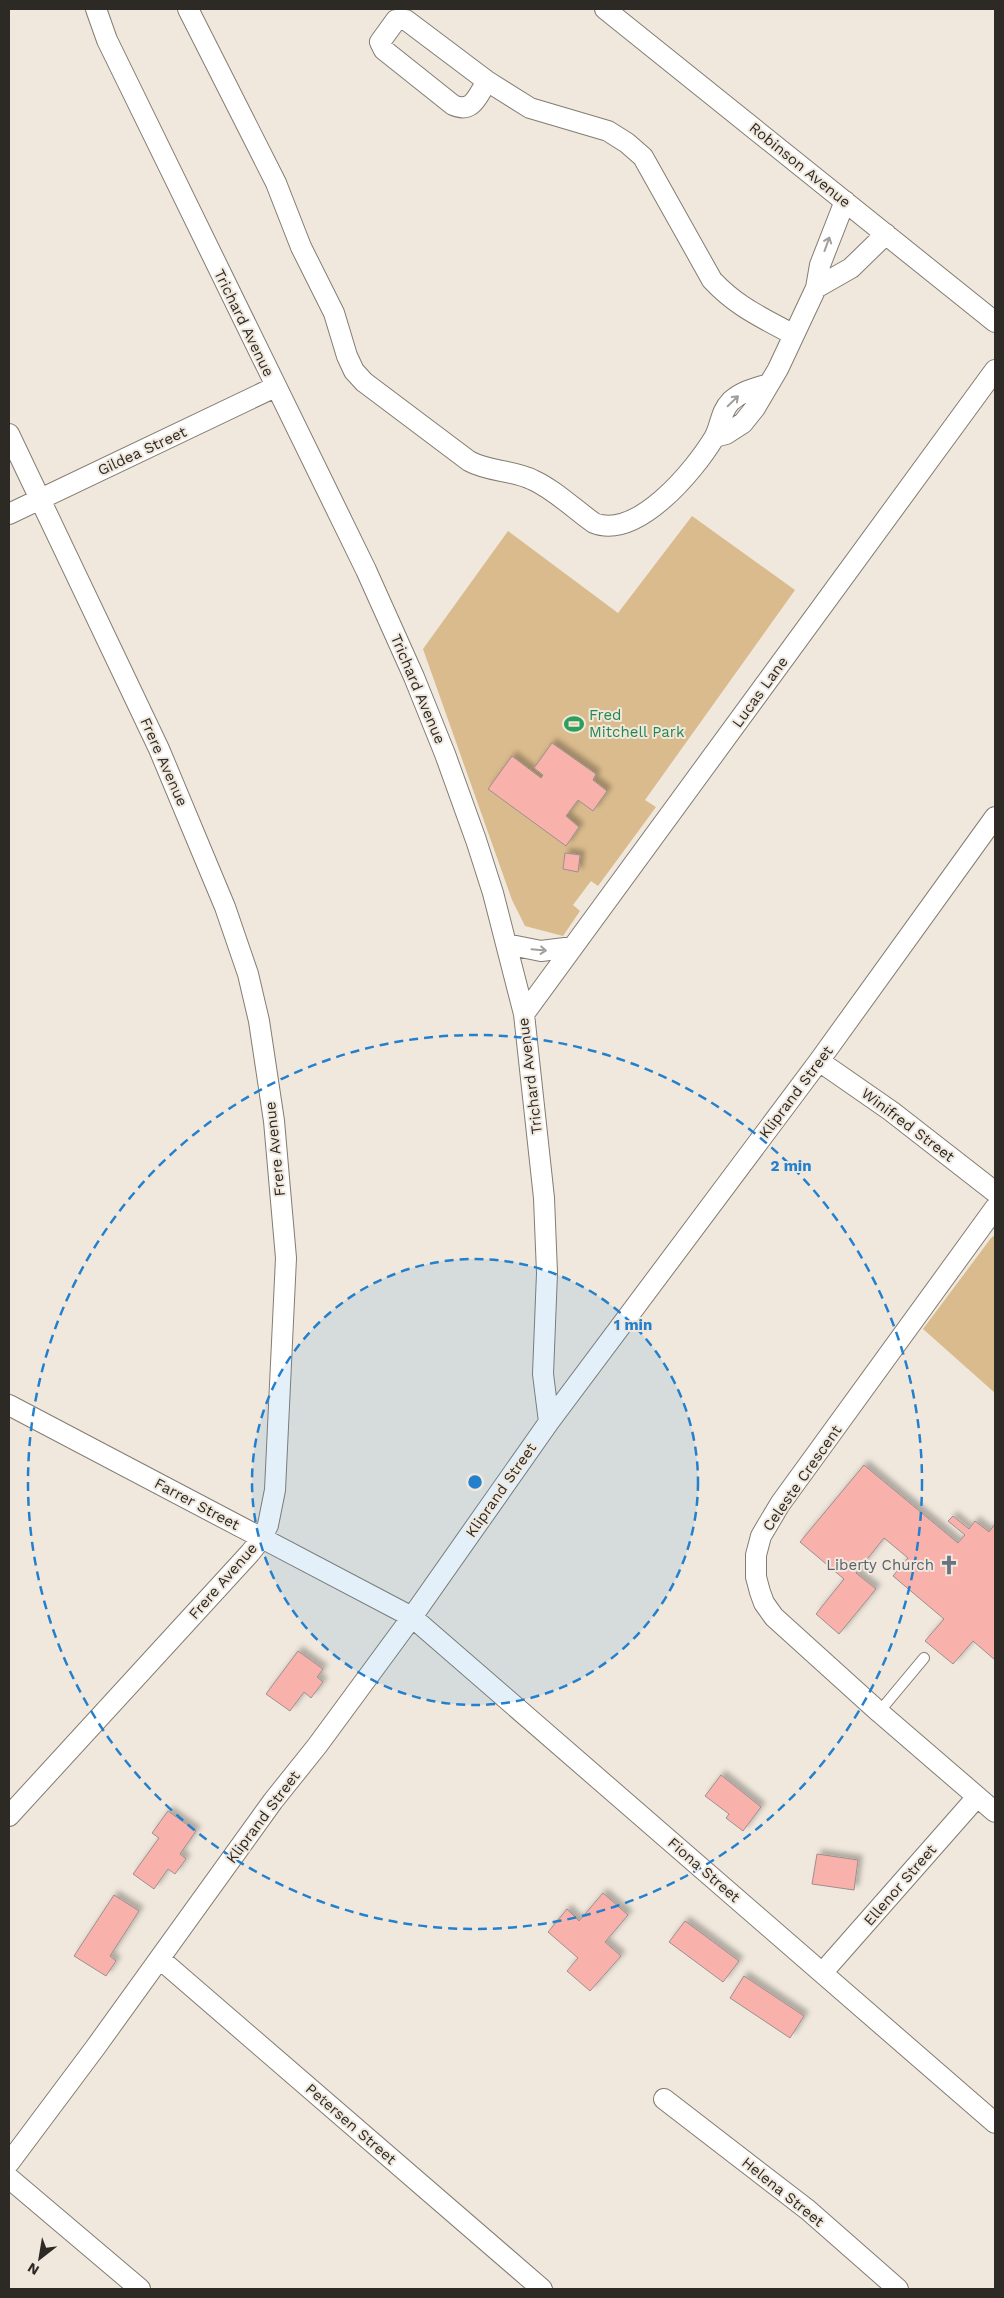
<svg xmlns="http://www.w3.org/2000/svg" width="1004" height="2298" font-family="'Work Sans',sans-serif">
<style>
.green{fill:#dabb8d}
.building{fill:#f9b1ac;stroke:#9d8f8d;filter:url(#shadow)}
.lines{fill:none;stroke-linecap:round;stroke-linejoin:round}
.service-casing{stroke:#837c72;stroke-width:12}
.minor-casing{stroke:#837c72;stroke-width:22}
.service{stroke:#fff;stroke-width:10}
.minor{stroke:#fff;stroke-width:20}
.oneway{stroke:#a09f9d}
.ring{fill:none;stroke:#2480cd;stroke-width:2.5;stroke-dasharray:9 6}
.labels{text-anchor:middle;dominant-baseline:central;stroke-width:4;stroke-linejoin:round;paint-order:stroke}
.street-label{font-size:15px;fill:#2d2a26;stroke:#f0e8dd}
.leisure-label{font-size:15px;fill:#27864d;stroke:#f0e8dd;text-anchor:start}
.worship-label{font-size:15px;fill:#5b616d;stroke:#f0e8dd;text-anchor:end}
.centre{fill:#2480cd;stroke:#f0e8dd;stroke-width:2.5}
.ring-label{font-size:15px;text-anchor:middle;font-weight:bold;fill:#2480cd;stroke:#f0e8dd;stroke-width:4;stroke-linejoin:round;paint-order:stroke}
</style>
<defs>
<filter id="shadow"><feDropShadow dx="4.5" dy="-4.5" stdDeviation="2.5" flood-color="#0004"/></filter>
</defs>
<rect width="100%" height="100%" fill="#f0e8dd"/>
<path class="green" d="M 692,516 L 795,590 L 645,800 L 656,807 L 598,886 L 591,881 L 573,905 L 580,911 L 563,936 L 525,926 L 512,900 L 423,649 L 508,531 L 618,613 Z
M 995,1235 L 995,1393 L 923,1329 L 991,1238 Z"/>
<path class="building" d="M 552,743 L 596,774 L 593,780 L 607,791 L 593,811 L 578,800 L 566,816 L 579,827 L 566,846 L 488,789 L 512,756 L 541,778 L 543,775 L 534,768 Z
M 565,853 L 580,855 L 578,872 L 563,869 Z
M 864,1465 L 958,1543 L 965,1535 L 948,1521 L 953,1516 L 969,1529 L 975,1521 L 989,1532 L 995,1524 L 995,1660 L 973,1641 L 953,1664 L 925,1641 L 944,1619 L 893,1576 L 908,1558 L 884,1538 L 856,1573 L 876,1589 L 839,1634 L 816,1614 L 844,1579 L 800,1542 Z
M 298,1651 L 323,1669 L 317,1677 L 323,1682 L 311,1698 L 304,1692 L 290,1711 L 266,1694 Z
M 721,1775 L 761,1807 L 743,1831 L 726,1818 L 729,1814 L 705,1796 Z
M 168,1811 L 196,1831 L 180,1854 L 186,1859 L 175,1874 L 168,1869 L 154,1889 L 133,1874 L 159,1838 L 152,1833 Z
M 817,1854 L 858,1860 L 854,1890 L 812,1884 Z
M 603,1893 L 628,1915 L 605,1942 L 621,1956 L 590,1991 L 567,1971 L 578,1958 L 548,1932 L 567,1909 L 579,1921 Z
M 114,1895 L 139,1911 L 110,1956 L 116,1961 L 106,1976 L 74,1956 Z
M 685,1921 L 739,1961 L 723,1982 L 669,1942 Z
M 744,1976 L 804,2016 L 790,2038 L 730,1998 Z"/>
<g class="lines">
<defs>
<path id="service" d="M 879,1712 L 924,1658"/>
<path id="minor" d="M 96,9 L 107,40 L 366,570 L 414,677 L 445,754 L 476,840 L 493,893 L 524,1014 L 544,1198 L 547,1273 L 543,1374 L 549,1422
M 188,9 L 276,183 L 301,247 L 334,313 L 347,356 L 354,371 L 364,382 L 469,461 C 489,472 513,470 533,480 C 555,490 574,509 594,523 C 637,540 694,471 714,438 C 721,426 720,412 731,401 C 742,391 755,388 769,384
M 605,9 L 995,322
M 487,81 C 478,95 473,114 453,105 L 384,50 L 380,42 L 396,20 L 406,20 L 487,81 L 530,108 L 608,131 L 627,143 L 643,157 L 712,280 C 737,307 763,318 794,335
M 816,288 L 851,268 L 886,234
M 9,434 L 159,749 L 225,907 L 248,974 L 259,1021 L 274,1121 L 286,1258 L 275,1490 L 268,1525 L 262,1538 L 250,1553 L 9,1816
M 715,437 L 726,434 L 743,423 L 755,408 L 778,369 L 816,288 L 820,265 L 845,201
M 9,514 L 275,387
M 506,944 L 541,951 L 573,947
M 524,1014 L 995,370
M 819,1061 L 891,1111 L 995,1192
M 995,1208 L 780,1504 L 761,1536 L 756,1555 L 756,1577 L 760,1592 L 764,1603 L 774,1617 L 879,1712 L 995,1812
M 9,1405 L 412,1617 L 995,2123
M 160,1959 L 542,2289
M 823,1972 L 977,1797
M 664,2099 L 808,2210 L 898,2289
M 9,2163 L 95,2048 L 273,1801 L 317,1746 L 412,1617 L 549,1422 L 819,1061 L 995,817
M 9,2178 L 140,2289"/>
</defs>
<use href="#service" class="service-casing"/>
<use href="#minor" class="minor-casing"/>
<use href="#service" class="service"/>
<use href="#minor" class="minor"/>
</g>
<defs><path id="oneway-shaft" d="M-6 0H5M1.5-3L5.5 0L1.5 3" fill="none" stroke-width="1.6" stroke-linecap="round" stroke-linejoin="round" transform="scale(1.25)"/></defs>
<g class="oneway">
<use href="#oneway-shaft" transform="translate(827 244) rotate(-70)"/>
<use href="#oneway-shaft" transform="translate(733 401) rotate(-44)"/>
<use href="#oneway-shaft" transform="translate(539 950) rotate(5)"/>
</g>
<circle cx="475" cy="1482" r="223" fill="#2480cd" fill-opacity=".12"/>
<g class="ring">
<circle cx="475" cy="1482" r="223"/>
<circle cx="475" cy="1482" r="447"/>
</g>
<defs>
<symbol id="stadium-bare" viewBox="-9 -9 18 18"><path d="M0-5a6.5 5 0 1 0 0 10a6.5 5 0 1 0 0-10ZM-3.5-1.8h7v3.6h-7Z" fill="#2e9e5b" stroke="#f0e8dd" stroke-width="2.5" paint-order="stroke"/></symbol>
<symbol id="church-bare" viewBox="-9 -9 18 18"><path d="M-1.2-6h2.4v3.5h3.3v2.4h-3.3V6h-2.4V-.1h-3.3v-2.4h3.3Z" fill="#6b7280" stroke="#f0e8dd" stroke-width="2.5" paint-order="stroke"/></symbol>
</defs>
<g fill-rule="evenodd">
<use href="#stadium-bare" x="560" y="710" width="28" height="28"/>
<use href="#church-bare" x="935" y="1551" width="28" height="28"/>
</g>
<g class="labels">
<g class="street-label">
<text transform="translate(800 165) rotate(39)">Robinson Avenue</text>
<text transform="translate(244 323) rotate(64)">Trichard Avenue</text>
<text transform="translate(142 451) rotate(-25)">Gildea Street</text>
<text transform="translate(418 689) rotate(67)">Trichard Avenue</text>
<text transform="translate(760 692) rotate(-54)">Lucas Lane</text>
<text transform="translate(164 762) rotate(66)">Frere Avenue</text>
<text transform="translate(530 1076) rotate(-97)">Trichard Avenue</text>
<text transform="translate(796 1092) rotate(-53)">Kliprand Street</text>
<text transform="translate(908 1125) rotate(37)">Winifred Street</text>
<text transform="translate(275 1149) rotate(-96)">Frere Avenue</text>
<text transform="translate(802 1478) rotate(-55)">Celeste Crescent</text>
<text transform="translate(501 1490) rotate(-55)">Kliprand Street</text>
<text transform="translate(197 1504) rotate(28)">Farrer Street</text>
<text transform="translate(223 1581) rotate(-49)">Frere Avenue</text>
<text transform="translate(263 1817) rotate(-53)">Kliprand Street</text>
<text transform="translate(704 1870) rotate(41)">Fiona Street</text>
<text transform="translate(900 1885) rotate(-49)">Ellenor Street</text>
<text transform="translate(351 2124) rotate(41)">Petersen Street</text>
<text transform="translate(783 2192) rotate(39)">Helena Street</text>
</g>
<g class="leisure-label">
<text x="589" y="715">Fred<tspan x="589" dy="17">Mitchell Park</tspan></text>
</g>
<g class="worship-label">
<text x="934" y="1565">Liberty Church</text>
</g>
</g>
<circle cx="475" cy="1482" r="8" class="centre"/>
<g class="ring-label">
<text x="791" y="1171">2 min</text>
<text x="633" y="1330">1 min</text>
</g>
<rect width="1004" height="2298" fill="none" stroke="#2d2a26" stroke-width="20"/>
<g transform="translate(40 2258) rotate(211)" stroke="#f0e8dd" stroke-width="4" paint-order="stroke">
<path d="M0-4L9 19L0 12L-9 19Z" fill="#2d2a26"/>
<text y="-8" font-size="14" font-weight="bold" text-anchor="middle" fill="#2d2a26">N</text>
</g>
</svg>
